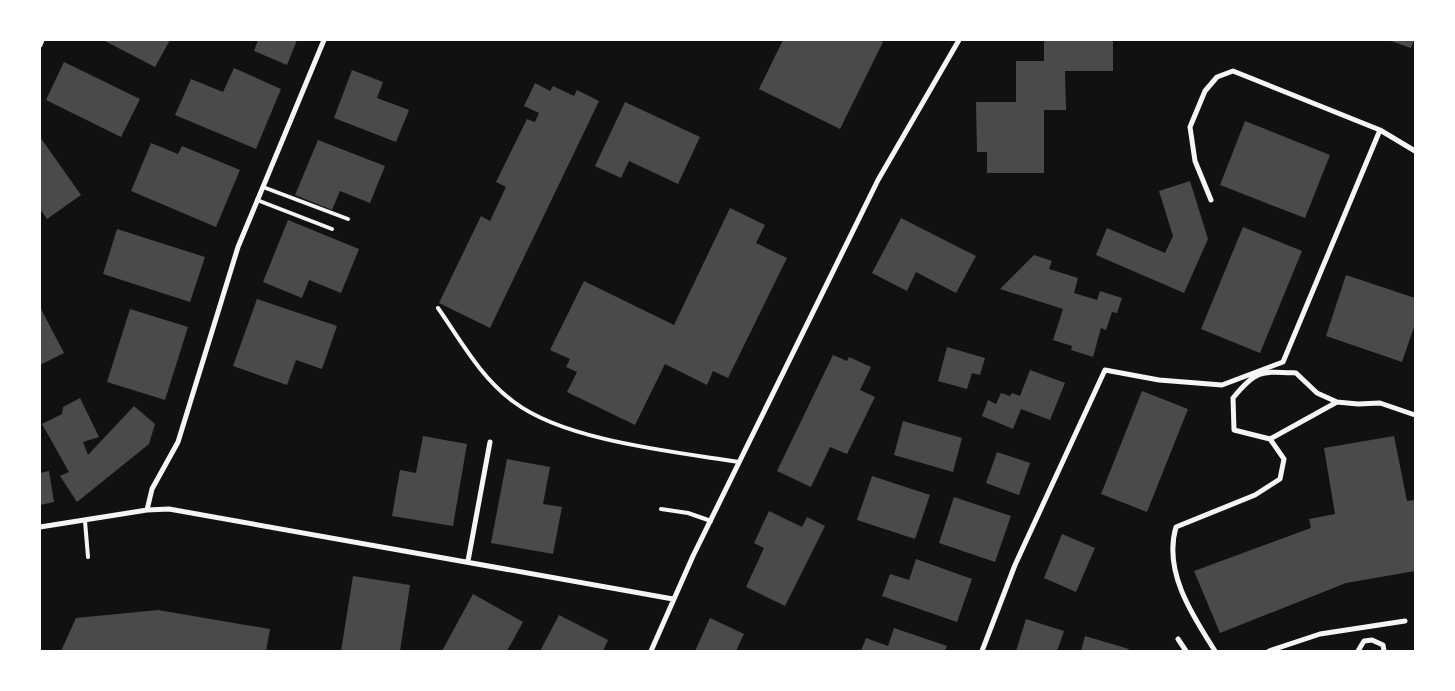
<svg xmlns="http://www.w3.org/2000/svg" width="1455" height="691" font-family="'Noto Sans',sans-serif">
<style>
.building{fill:#4a4a4a}
.lines{fill:none;stroke-linecap:round;stroke-linejoin:round}
.service{stroke:#f5f5f5;stroke-width:4}
.minor{stroke:#f5f5f5;stroke-width:5}
</style>
<rect width="100%" height="100%" fill="#111"/>
<path class="building" d="M 103,40 L 170,40 L 155,67 Z
M 258,40 L 297,40 L 287,65 L 254,51 Z
M 783,40 L 879,40 L 883,42 L 840,129 L 759,89 Z
M 1044,40 L 1113,40 L 1113,71 L 1065,71 L 1066,110 L 1044,110 L 1044,173 L 987,173 L 987,152 L 977,152 L 976,102 L 1016,102 L 1016,61 L 1044,61 Z
M 1388,40 L 1414,40 L 1411,48 Z
M 64,62 L 140,99 L 121,137 L 46,100 Z
M 234,68 L 281,89 L 256,149 L 175,115 L 191,79 L 223,92 Z
M 352,70 L 383,82 L 377,98 L 409,110 L 396,142 L 334,118 Z
M 535,83 L 550,91 L 553,86 L 574,96 L 577,90 L 599,101 L 490,328 L 439,303 L 481,216 L 490,221 L 506,187 L 496,182 L 527,119 L 535,122 L 539,113 L 524,106 Z
M 625,102 L 700,137 L 678,184 L 629,161 L 621,178 L 595,166 Z
M 1245,121 L 1330,155 L 1305,218 L 1220,185 Z
M 40,137 L 81,195 L 47,219 L 40,209 Z
M 318,140 L 385,166 L 370,203 L 340,191 L 332,210 L 295,195 Z
M 151,143 L 178,154 L 182,146 L 240,170 L 216,227 L 131,191 Z
M 1190,181 L 1208,239 L 1184,293 L 1096,255 L 1107,228 L 1165,253 L 1173,236 L 1159,191 Z
M 730,208 L 765,225 L 756,243 L 787,258 L 728,378 L 713,371 L 707,385 L 665,364 L 635,425 L 567,392 L 577,372 L 566,367 L 570,359 L 550,350 L 584,281 L 674,325 Z
M 901,218 L 976,256 L 956,293 L 916,272 L 907,291 L 872,273 Z
M 288,220 L 359,249 L 341,293 L 309,280 L 302,298 L 263,282 Z
M 1243,227 L 1302,251 L 1260,353 L 1201,329 Z
M 117,229 L 205,257 L 190,302 L 103,274 Z
M 1034,255 L 1052,261 L 1049,269 L 1078,278 L 1074,293 L 1097,300 L 1100,291 L 1122,298 L 1117,313 L 1112,312 L 1106,330 L 1101,328 L 1093,357 L 1071,350 L 1072,346 L 1053,340 L 1063,309 L 1000,289 Z
M 1346,275 L 1415,298 L 1415,324 L 1402,362 L 1326,336 Z
M 257,299 L 337,326 L 322,369 L 296,360 L 287,385 L 233,366 Z
M 40,307 L 64,353 L 40,365 Z
M 130,309 L 188,327 L 165,400 L 107,382 Z
M 947,347 L 985,358 L 980,375 L 972,373 L 967,389 L 938,381 Z
M 833,355 L 847,361 L 849,357 L 871,367 L 860,390 L 875,397 L 847,454 L 830,447 L 811,487 L 777,471 Z
M 1030,370 L 1065,383 L 1050,420 L 1021,409 L 1013,429 L 982,416 L 988,400 L 996,404 L 1001,393 L 1010,396 L 1012,393 L 1020,396 Z
M 1142,391 L 1188,409 L 1147,512 L 1101,494 Z
M 80,398 L 99,437 L 83,442 L 88,455 L 134,406 L 155,424 L 149,444 L 77,502 L 60,476 L 69,472 L 42,424 L 62,414 L 63,407 Z
M 903,421 L 962,438 L 953,472 L 894,455 Z
M 423,436 L 467,444 L 453,526 L 392,516 L 400,470 L 416,473 Z
M 1394,436 L 1407,501 L 1415,500 L 1415,571 L 1346,583 L 1220,633 L 1194,571 L 1311,528 L 1309,519 L 1335,514 L 1324,448 Z
M 997,452 L 1030,463 L 1019,495 L 986,483 Z
M 507,459 L 550,467 L 543,504 L 562,507 L 553,554 L 491,543 Z
M 49,471 L 54,502 L 40,505 L 40,473 Z
M 872,476 L 930,495 L 915,539 L 857,520 Z
M 954,497 L 1011,516 L 995,562 L 939,543 Z
M 769,511 L 802,527 L 807,517 L 825,526 L 785,606 L 746,587 L 764,548 L 754,543 Z
M 1062,534 L 1095,548 L 1076,592 L 1044,578 Z
M 916,559 L 972,579 L 957,622 L 882,596 L 890,574 L 909,580 Z
M 353,576 L 410,585 L 400,651 L 341,651 Z
M 473,594 L 523,622 L 507,651 L 442,651 Z
M 158,610 L 270,629 L 266,651 L 61,651 L 76,618 Z
M 559,615 L 608,640 L 603,651 L 540,651 Z
M 710,618 L 744,634 L 736,651 L 695,651 Z
M 1026,619 L 1064,631 L 1057,651 L 1016,651 Z
M 894,628 L 947,646 L 945,651 L 861,651 L 866,638 L 888,646 Z
M 1085,636 L 1129,649 L 1128,651 L 1081,651 Z"/>
<g class="lines">
<path class="service" d="M 263,187 L 348,219
M 257,200 L 332,229
M 438,308 C 461,341 481,378 514,402 C 565,441 676,452 739,462
M 661,509 L 688,513 L 711,521
M 85,521 L 88,557"/>
<path class="minor" d="M 40,45 L 42,40
M 1211,200 L 1195,161 L 1190,127 L 1205,91 L 1217,77 L 1233,71 L 1380,130 L 1415,151
M 1270,439 L 1337,402
M 147,510 L 152,489 L 178,442 L 238,247 L 324,40
M 40,527 L 147,510 L 169,509 L 673,599
M 468,561 L 490,442
M 1178,639 L 1186,651
M 651,651 L 693,556 L 878,180 L 959,40
M 982,651 L 1015,565 L 1105,370 L 1159,380 L 1222,385 L 1283,362 L 1380,130
M 1215,651 C 1192,615 1163,571 1176,527 L 1255,495 L 1280,479 L 1284,459 L 1270,439 L 1234,430 L 1233,398 C 1256,370 1261,371 1296,373 L 1317,393 L 1337,402 L 1358,404 L 1380,403 L 1415,415
M 1269,651 L 1320,634 L 1405,621
M 1358,651 L 1364,641 L 1372,640 L 1383,645 L 1384,651"/>
</g>
<rect width="1455" height="691" fill="none" stroke="#ffffff" stroke-width="82"/>
</svg>
